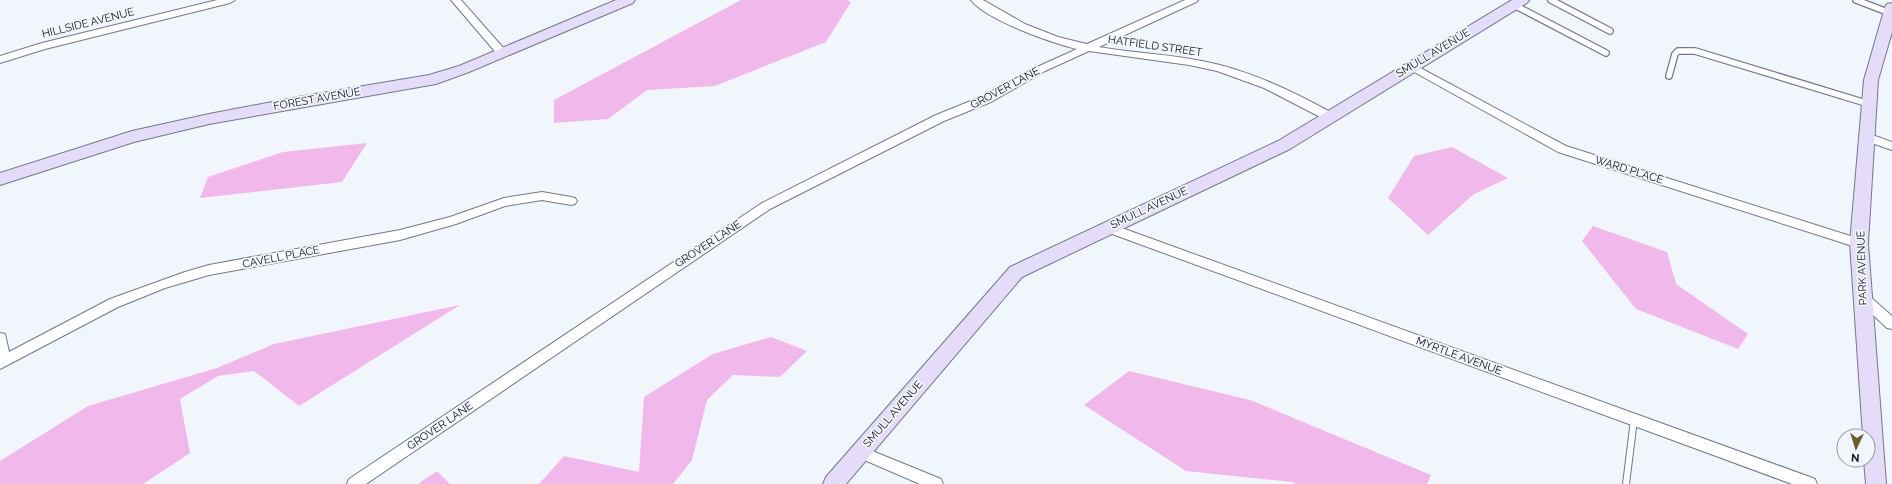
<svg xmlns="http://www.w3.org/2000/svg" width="1892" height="484" font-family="Raleway,sans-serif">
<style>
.green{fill:#f1b8eb}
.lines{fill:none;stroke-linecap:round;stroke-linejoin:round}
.lane-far1-casing{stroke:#717a89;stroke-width:8}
.lane-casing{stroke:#717a89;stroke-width:8}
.street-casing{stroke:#717a89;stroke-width:2}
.secondary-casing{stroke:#717a89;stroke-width:2}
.lane-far1{stroke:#fff;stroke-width:5.5}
.lane{stroke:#fff;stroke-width:6}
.street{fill:#fff;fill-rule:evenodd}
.secondary{fill:#e4dcf8;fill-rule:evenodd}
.labels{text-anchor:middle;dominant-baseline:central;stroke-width:3.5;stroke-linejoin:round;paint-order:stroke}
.street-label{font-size:11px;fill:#12151b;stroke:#f1f5fc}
</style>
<rect width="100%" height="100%" fill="#f1f5fc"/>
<path class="green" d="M 741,0 L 847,0 L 851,2 L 826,42 L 715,86 L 647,90 L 608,119 L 554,123 L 554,100 Z
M 367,143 L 342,182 L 200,198 L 208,177 L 283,152 Z
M 1452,147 L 1508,178 L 1474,194 L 1428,235 L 1388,198 L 1414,156 Z
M 1593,226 L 1667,252 L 1676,284 L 1748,334 L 1738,349 L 1636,309 L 1582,241 Z
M 460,305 L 299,406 L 254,371 L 218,376 L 180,399 L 190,453 L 143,484 L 0,484 L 0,461 L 88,406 L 217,368 L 274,344 Z
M 771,337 L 807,351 L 780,377 L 733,375 L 707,400 L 692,460 L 673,484 L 539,484 L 564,456 L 639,472 L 644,397 L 713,354 Z
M 1129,371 L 1250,400 L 1431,475 L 1427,484 L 1297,484 L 1292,482 L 1186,471 L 1084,405 Z
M 437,471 L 450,484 L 418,484 Z"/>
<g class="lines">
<defs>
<path id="lane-far1" d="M 1551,0 L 1610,31
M 1856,0 L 1890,13
M 1514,5 L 1606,53
M 1669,76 L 1675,54 L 1678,51 L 1695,51 L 1869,104"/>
<path id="lane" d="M 1626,484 L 1634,420"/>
<path id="street" d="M 217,0 L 235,0 L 230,3 L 45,49 L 0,63 L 0,56 L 42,43 Z
M 451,0 L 461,0 L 506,51 L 507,53 L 506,55 L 498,55 Z
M 971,0 L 983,0 L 1025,24 L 1058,37 L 1087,44 L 1185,0 L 1198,0 L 1196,2 L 1099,47 C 1133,53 1168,54 1202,61 C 1249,70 1292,91 1334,114 L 1335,117 L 1330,121 L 1326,120 L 1264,88 L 1217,71 L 1189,65 L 1089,51 L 1045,71 L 991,102 L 944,121 L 770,209 L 366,484 L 347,484 L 349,479 L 762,203 L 936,115 L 983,96 L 1037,67 L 1077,49 C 1052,43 986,20 971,0 Z
M 1411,63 L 1566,146 L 1863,240 L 1865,243 L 1863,246 L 1859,248 L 1558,152 L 1407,68 L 1406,66 Z
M 1867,133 L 1892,142 L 1892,150 L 1863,140 L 1861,137 L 1863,134 Z
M 542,192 L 571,197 L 575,198 L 577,201 L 575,204 L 571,205 L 542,200 L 505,206 L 456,224 L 400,240 L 209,275 L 165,288 L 118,307 L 0,369 L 0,333 L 5,334 L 9,352 L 110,299 L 185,272 L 209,265 L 400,230 L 450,217 L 504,198 Z
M 1108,223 L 1810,477 L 1815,479 L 1817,484 L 1792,484 L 1104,231 L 1102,228 L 1104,225 Z
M 1863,293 L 1867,294 L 1892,316 L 1892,329 L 1887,328 L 1859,302 L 1857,298 L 1859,294 Z
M 860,446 L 941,479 L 943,484 L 920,484 L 855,456 L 853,452 L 855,448 Z"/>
<path id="secondary" d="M 616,0 L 635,0 L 633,3 L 469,72 L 436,84 L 209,124 L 134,142 L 0,185 L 0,173 L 132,131 L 209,114 L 298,97 L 429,75 L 459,66 Z
M 1512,0 L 1529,0 L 1527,3 L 1290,149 L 1022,277 L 846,484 L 823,484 L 826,477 L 1010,267 L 1278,141 Z
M 1892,3 L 1892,32 L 1878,80 L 1868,243 L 1886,484 L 1866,484 L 1864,460 L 1868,460 L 1868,436 L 1863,436 L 1850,243 L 1864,80 L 1885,7 L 1887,4 Z"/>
</defs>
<use href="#lane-far1" class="lane-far1-casing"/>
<use href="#lane" class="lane-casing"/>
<use href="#street" class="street-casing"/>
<use href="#secondary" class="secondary-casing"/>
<use href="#lane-far1" class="lane-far1"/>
<use href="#lane" class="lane"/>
<use href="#street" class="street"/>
<use href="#secondary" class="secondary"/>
</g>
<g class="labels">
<g class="street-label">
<text transform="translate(88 23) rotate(-14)">HILLSIDE AVENUE</text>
<text transform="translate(1155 46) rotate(8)">HATFIELD STREET</text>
<text transform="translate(1433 53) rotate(-31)">SMULL AVENUE</text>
<text transform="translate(1005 88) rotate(-28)">GROVER LANE</text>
<text transform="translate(317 99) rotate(-10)">FOREST AVENUE</text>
<text transform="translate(1629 170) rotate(17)">WARD PLACE</text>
<text transform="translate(1149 208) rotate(-25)">SMULL AVENUE</text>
<text transform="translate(708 244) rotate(-33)">GROVER LANE</text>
<text transform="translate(281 257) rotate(-11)">CAVELL PLACE</text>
<text transform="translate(1862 268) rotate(-92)">PARK AVENUE</text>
<text transform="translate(1459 356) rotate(20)">MYRTLE AVENUE</text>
<text transform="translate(893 414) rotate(-49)">SMULL AVENUE</text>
<text transform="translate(440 426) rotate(-34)">GROVER LANE</text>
</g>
</g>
<g transform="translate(1856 448) rotate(184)"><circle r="19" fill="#f1f5fc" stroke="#989ba2"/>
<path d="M0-3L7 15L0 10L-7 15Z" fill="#6f5e2c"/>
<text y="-6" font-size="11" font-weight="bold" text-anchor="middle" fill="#12151b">N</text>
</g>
</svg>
